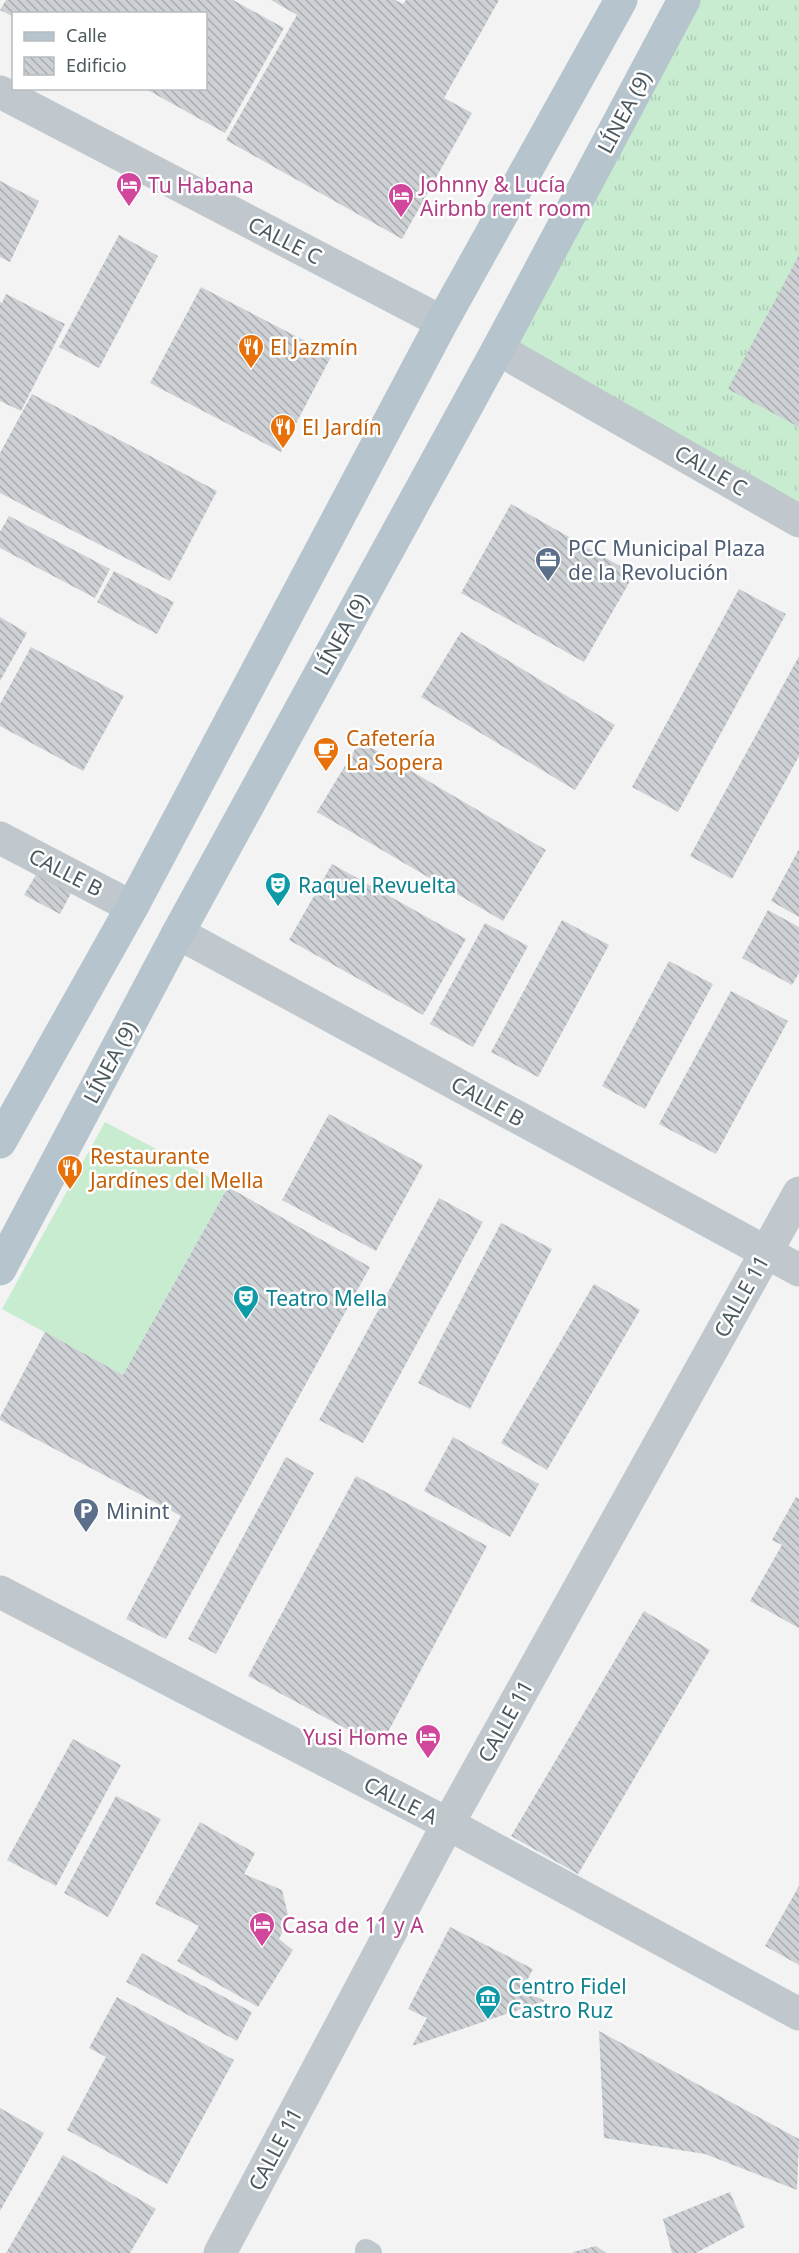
<svg xmlns="http://www.w3.org/2000/svg" width="799" height="2253" font-family="'Noto Sans',sans-serif">
<style>
.grass{fill:url(#grass-tufts)}
.garden{fill:#c7ecd0}
.building{fill:url(#building-back-hatch)}
.lines{fill:none;stroke-linecap:round;stroke-linejoin:round}
.service{stroke:#c0c8cd;stroke-width:22}
.minor{stroke:#c0c8cd;stroke-width:33}
.primary{stroke:#b6c5cd;stroke-width:33}
.labels{text-anchor:middle;dominant-baseline:central;stroke-width:5;stroke-linejoin:round;paint-order:stroke}
.street-label{font-size:21px;fill:#4c585e;stroke:#fff}
.hotel-label{font-size:21px;fill:#b23c85;stroke:#fff;text-anchor:start}
.food-label{font-size:21px;fill:#c56008;stroke:#fff;text-anchor:start}
.service-label{font-size:21px;fill:#4e5e75;stroke:#fff;text-anchor:start}
.culture-label{font-size:21px;fill:#0d838f;stroke:#fff;text-anchor:start}
</style>
<defs>
<pattern id="grass-tufts" width="24" height="20" patternUnits="userSpaceOnUse" patternTransform="scale(1.5)"><rect width="24" height="20" fill="#c7ecd0"/><path d="M3 7l-1-3M5 7V3M7 7l1-3M15 17l-1-3M17 17v-4M19 17l1-3" fill="none" stroke="#adccb5"/></pattern>
<pattern id="building-back-hatch" width="6" height="6" patternUnits="userSpaceOnUse" patternTransform="scale(1.5)"><rect width="6" height="6" fill="#cdd0d4"/><path d="M-1 5l2 2M0 0l6 6M5-1l2 2" fill="none" stroke="#a9acaf"/></pattern>
</defs>
<rect width="100%" height="100%" fill="#f4f3f3"/>
<path class="grass" d="M 684,0 L 799,0 L 799,521 L 498,349 Z"/>
<path class="garden" d="M 105,1122 L 228,1187 L 123,1375 L 2,1309 Z"/>
<path class="building" d="M 6,0 L 233,0 L 284,28 L 225,133 L 144,88 L 206,88 L 206,14 L 14,14 L 14,17 L 0,10 Z
M 271,0 L 395,0 L 403,4 L 406,0 L 499,0 L 444,98 L 472,113 L 402,239 L 226,140 L 297,15 Z
M 0,181 L 39,201 L 10,262 L 0,257 Z
M 119,235 L 158,256 L 99,368 L 59,347 Z
M 799,255 L 799,427 L 728,389 Z
M 201,287 L 332,355 L 281,452 L 150,383 Z
M 6,294 L 65,324 L 21,411 L 0,401 L 0,302 L 2,303 Z
M 32,394 L 217,491 L 170,581 L 0,493 L 0,453 Z
M 511,504 L 634,574 L 584,662 L 461,593 Z
M 9,516 L 110,569 L 95,598 L 0,548 L 0,532 Z
M 114,571 L 174,602 L 157,634 L 97,602 Z
M 739,589 L 786,614 L 678,812 L 632,787 Z
M 0,617 L 27,633 L 0,681 Z
M 461,632 L 615,725 L 575,790 L 421,697 Z
M 31,647 L 124,696 L 83,771 L 0,726 L 0,704 Z
M 799,656 L 799,756 L 732,879 L 690,856 Z
M 360,741 L 546,850 L 503,921 L 317,812 Z
M 799,849 L 799,917 L 771,901 Z
M 44,861 L 78,880 L 60,914 L 24,895 Z
M 332,864 L 466,939 L 423,1015 L 289,940 Z
M 768,910 L 799,927 L 799,973 L 792,985 L 742,958 Z
M 562,920 L 609,945 L 538,1077 L 491,1052 Z
M 485,923 L 528,946 L 473,1047 L 430,1024 Z
M 669,961 L 713,984 L 645,1109 L 602,1086 Z
M 731,991 L 788,1021 L 716,1154 L 659,1124 Z
M 329,1114 L 423,1165 L 376,1251 L 282,1200 Z
M 228,1187 L 370,1267 L 166,1639 L 126,1619 L 181,1516 L 0,1420 L 0,1417 L 45,1332 L 123,1375 Z
M 439,1198 L 483,1222 L 363,1443 L 319,1420 Z
M 501,1223 L 552,1249 L 470,1409 L 418,1383 Z
M 594,1284 L 640,1310 L 547,1470 L 501,1443 Z
M 453,1437 L 539,1484 L 510,1537 L 424,1491 Z
M 286,1457 L 314,1473 L 216,1654 L 188,1639 Z
M 356,1476 L 487,1546 L 380,1747 L 248,1676 Z
M 796,1497 L 799,1499 L 799,1628 L 750,1601 L 782,1545 L 772,1540 Z
M 644,1611 L 710,1650 L 578,1874 L 511,1836 Z
M 73,1739 L 121,1765 L 56,1886 L 7,1860 Z
M 116,1796 L 161,1819 L 108,1917 L 64,1893 Z
M 200,1822 L 255,1853 L 244,1874 L 282,1890 L 289,1919 L 279,1939 L 293,1950 L 258,2007 L 177,1961 L 199,1926 L 155,1904 Z
M 799,1886 L 799,1965 L 765,1946 Z
M 450,1927 L 533,1969 L 522,1990 L 545,2001 L 412,2046 L 427,2018 L 408,2009 Z
M 142,1953 L 252,2012 L 237,2041 L 126,1982 Z
M 117,1997 L 234,2060 L 167,2184 L 67,2130 L 106,2057 L 89,2048 Z
M 599,2031 L 799,2139 L 797,2190 L 705,2154 L 604,2138 Z
M 0,2108 L 44,2133 L 0,2211 Z
M 63,2155 L 156,2209 L 130,2253 L 6,2253 Z
M 730,2192 L 745,2227 L 696,2253 L 672,2253 L 663,2219 Z
M 596,2246 L 606,2253 L 574,2253 L 573,2252 Z"/>
<g class="lines">
<path class="service" d="M 366,2250 L 371,2253"/>
<path class="minor" d="M 0,92 L 442,322
M 498,349 L 799,521
M 0,838 L 132,907
M 178,933 L 799,1270
M 0,1592 L 448,1824 L 799,2014
M 220,2253 L 448,1824 L 799,1193"/>
<path class="primary" d="M 0,1142 L 132,907 L 442,322 L 621,0
M 0,1269 L 178,933 L 498,349 L 684,0"/>
</g>
<defs>
<symbol id="hotel-pin" viewBox="-11 -11 22 30"><path d="M0 17L-7.5 6A9.5 9.5 0 1 1 7.5 6Z" fill="#d1479c" stroke="#fff"/><path d="M-6-4.5h1.5V1H6V5H4.5V3h-9V5H-6ZM-4 0a1.8 1.8 0 1 1 3.6 0ZM.5 0V-2.5h3Q6-2.5 6 0Z" fill="#fff"/></symbol>
<symbol id="restaurant-pin" viewBox="-11 -11 22 30"><path d="M0 17L-7.5 6A9.5 9.5 0 1 1 7.5 6Z" fill="#e8710a" stroke="#fff"/><path d="M-5-6h1v4h1v-4h1v4h1v-4h1v5L-1.5 .5V6h-2V.5L-5-1ZM5-6V6H3V1.5H1.5Q1.5-4 5-6Z" fill="#fff"/></symbol>
<symbol id="office-pin" viewBox="-11 -11 22 30"><path d="M0 17L-7.5 6A9.5 9.5 0 1 1 7.5 6Z" fill="#5c6f8a" stroke="#fff"/><path d="M-6-3h4V-5.5h4V-3h4V5H-6ZM-1-4.5V-3h2v-1.5ZM-6 0V1H6V0Z" fill="#fff"/></symbol>
<symbol id="cafe-pin" viewBox="-11 -11 22 30"><path d="M0 17L-7.5 6A9.5 9.5 0 1 1 7.5 6Z" fill="#e8710a" stroke="#fff"/><path d="M-5.5-4.5H6V0H3Q3 3.5 0 3.5H-2.5Q-5.5 3.5-5.5 0ZM3-3.2v2h1.7v-2ZM-6 4.5H4V6H-6Z" fill="#fff"/></symbol>
<symbol id="theatre-pin" viewBox="-11 -11 22 30"><path d="M0 17L-7.5 6A9.5 9.5 0 1 1 7.5 6Z" fill="#0f9aa8" stroke="#fff"/><path d="M-5-5.5Q0-4 5-5.5V0Q5 5 0 6Q-5 5-5 0ZM-3.3-2.5H-1v1.5H-3.3ZM1-2.5H3.3v1.5H1ZM-2.8 1Q0 5.5 2.8 1Z" fill="#fff"/></symbol>
<symbol id="parking-pin" viewBox="-11 -11 22 30"><path d="M0 17L-7.5 6A9.5 9.5 0 1 1 7.5 6Z" fill="#5c6f8a" stroke="#fff"/><path d="M-3.5-5.5H1a3.5 3.5 0 0 1 0 7H-1V5.5H-3.5ZM-1-3.4V-.6H.8a1.4 1.4 0 0 0 0-2.8Z" fill="#fff"/></symbol>
<symbol id="museum-pin" viewBox="-11 -11 22 30"><path d="M0 17L-7.5 6A9.5 9.5 0 1 1 7.5 6Z" fill="#0f9aa8" stroke="#fff"/><path d="M0-6L6-3V-2H-6V-3ZM-5-1h2V3h-2ZM-1-1h2V3h-2ZM3-1h2V3H3ZM-6 4H6V6H-6Z" fill="#fff"/></symbol>
</defs>
<g fill-rule="evenodd">
<use href="#hotel-pin" x="114" y="170" width="30" height="40"/>
<use href="#hotel-pin" x="386" y="181" width="30" height="40"/>
<use href="#restaurant-pin" x="236" y="332" width="30" height="40"/>
<use href="#restaurant-pin" x="268" y="412" width="30" height="40"/>
<use href="#office-pin" x="533" y="545" width="30" height="40"/>
<use href="#cafe-pin" x="311" y="735" width="30" height="40"/>
<use href="#theatre-pin" x="263" y="870" width="30" height="40"/>
<use href="#restaurant-pin" x="55" y="1153" width="30" height="40"/>
<use href="#theatre-pin" x="231" y="1283" width="30" height="40"/>
<use href="#parking-pin" x="71" y="1496" width="30" height="40"/>
<use href="#hotel-pin" x="413" y="1722" width="30" height="40"/>
<use href="#hotel-pin" x="247" y="1910" width="30" height="40"/>
<use href="#museum-pin" x="473" y="1983" width="30" height="40"/>
</g>
<g class="labels">
<g class="street-label">
<text transform="translate(624 112) rotate(-62)">LÍNEA (9)</text>
<text transform="translate(285 240) rotate(27)">CALLE C</text>
<text transform="translate(711 470) rotate(30)">CALLE C</text>
<text transform="translate(341 634) rotate(-61)">LÍNEA (9)</text>
<text transform="translate(66 872) rotate(27)">CALLE B</text>
<text transform="translate(110 1062) rotate(-62)">LÍNEA (9)</text>
<text transform="translate(488 1101) rotate(29)">CALLE B</text>
<text transform="translate(741 1296) rotate(-61)">CALLE 11</text>
<text transform="translate(505 1721) rotate(-61)">CALLE 11</text>
<text transform="translate(401 1800) rotate(27)">CALLE A</text>
<text transform="translate(275 2149) rotate(-62)">CALLE 11</text>
</g>
<g class="hotel-label">
<text x="420" y="184">Johnny &amp; Lucía<tspan x="420" dy="24">Airbnb rent room</tspan></text>
<text x="148" y="185">Tu Habana</text>
<text x="408" y="1737" text-anchor="end">Yusi Home</text>
<text x="282" y="1925">Casa de 11 y A</text>
</g>
<g class="food-label">
<text x="270" y="347">El Jazmín</text>
<text x="302" y="427">El Jardín</text>
<text x="346" y="738">Cafetería<tspan x="346" dy="24">La Sopera</tspan></text>
<text x="90" y="1156">Restaurante<tspan x="90" dy="24">Jardínes del Mella</tspan></text>
</g>
<g class="service-label">
<text x="568" y="548">PCC Municipal Plaza<tspan x="568" dy="24">de la Revolución</tspan></text>
<text x="106" y="1511">Minint</text>
</g>
<g class="culture-label">
<text x="298" y="885">Raquel Revuelta</text>
<text x="266" y="1298">Teatro Mella</text>
<text x="508" y="1986">Centro Fidel<tspan x="508" dy="24">Castro Ruz</tspan></text>
</g>
</g>
<rect x="12" y="12" width="195" height="78" fill="#ffffff" stroke="#b7bcbf" stroke-width="1.5"/>
<rect x="24" y="32" width="30" height="9" fill="#b6c5cd" stroke="#b7bcbf" stroke-width="1.5"/>
<text x="66" y="42" font-size="18" fill="#4c585e">Calle</text>
<rect x="24" y="57" width="30" height="18" fill="url(#building-back-hatch)" stroke="#b7bcbf" stroke-width="1.5"/>
<text x="66" y="72" font-size="18" fill="#4c585e">Edificio</text>
</svg>
